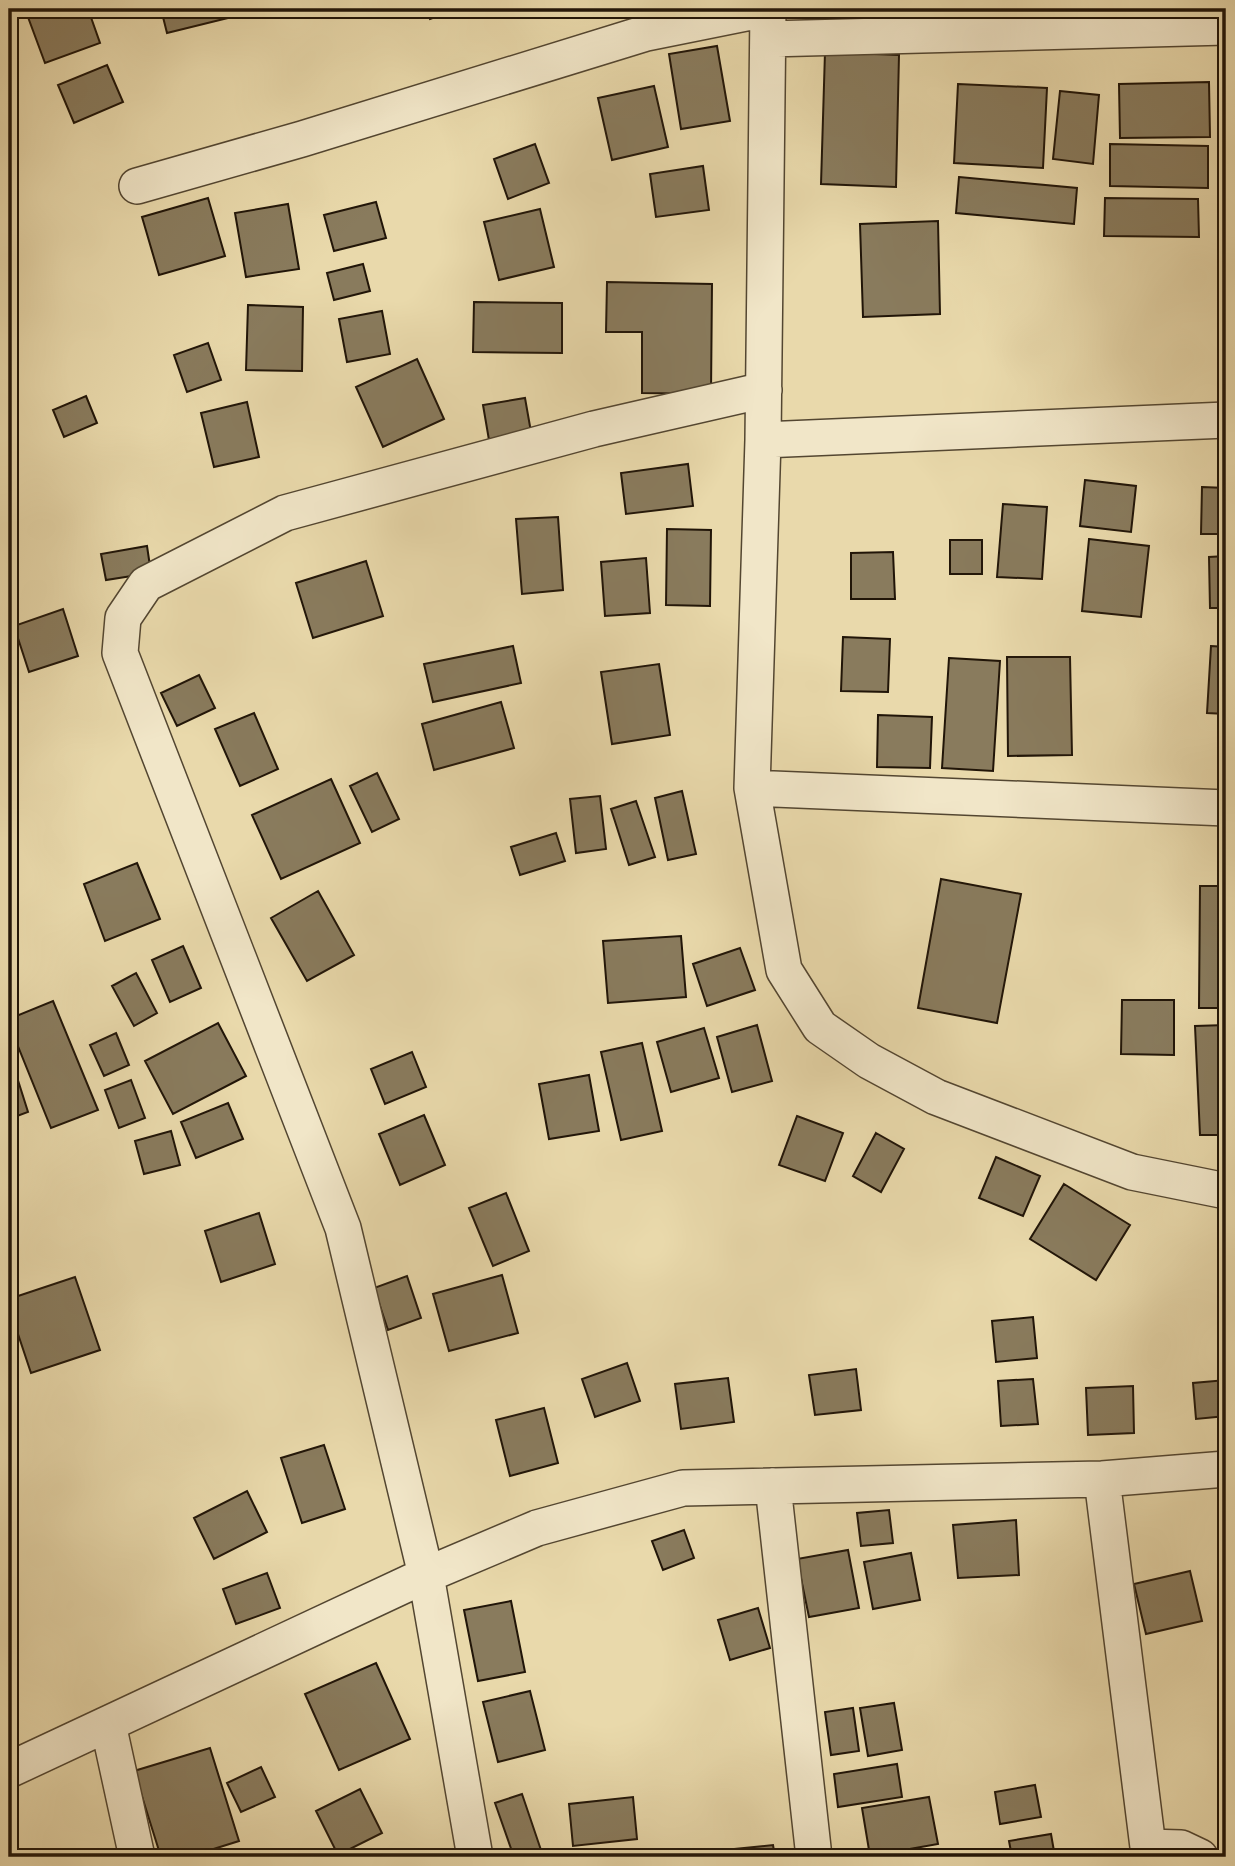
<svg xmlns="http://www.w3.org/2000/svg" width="1235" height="1866" font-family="'IM FELL DW Pica',serif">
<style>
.building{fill:#897b5d;stroke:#211508;stroke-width:2}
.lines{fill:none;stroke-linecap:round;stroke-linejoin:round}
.street-casing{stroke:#534631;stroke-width:38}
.street{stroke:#f1e6c8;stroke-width:35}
</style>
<rect width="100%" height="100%" fill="#e9d9ab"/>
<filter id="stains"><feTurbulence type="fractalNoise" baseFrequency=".00286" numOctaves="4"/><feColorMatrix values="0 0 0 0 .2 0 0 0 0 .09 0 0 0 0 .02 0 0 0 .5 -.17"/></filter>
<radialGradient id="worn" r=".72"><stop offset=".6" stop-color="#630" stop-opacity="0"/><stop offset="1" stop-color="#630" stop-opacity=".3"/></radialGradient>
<path class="building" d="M 25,9 L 88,9 L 100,43 L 45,63 Z
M 161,9 L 230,9 L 232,17 L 167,33 Z
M 426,9 L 458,9 L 430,19 Z
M 717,46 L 730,121 L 681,129 L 669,54 Z
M 825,52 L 899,55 L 896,187 L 821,184 Z
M 107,65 L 123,102 L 74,123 L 58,85 Z
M 1209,82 L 1210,137 L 1120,138 L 1119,84 Z
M 958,84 L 1047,88 L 1043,168 L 954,163 Z
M 654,86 L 668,147 L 612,160 L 598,98 Z
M 1060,91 L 1099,95 L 1093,164 L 1053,159 Z
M 535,144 L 549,183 L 508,199 L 494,159 Z
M 1110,144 L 1208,146 L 1208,188 L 1110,186 Z
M 703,166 L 709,210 L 656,217 L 650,174 Z
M 959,177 L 1077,188 L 1074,224 L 956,213 Z
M 208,198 L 225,256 L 159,275 L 142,217 Z
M 1105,198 L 1198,199 L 1199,237 L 1104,236 Z
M 376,202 L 386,238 L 334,251 L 324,215 Z
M 288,204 L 299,269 L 246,277 L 235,213 Z
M 540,209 L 554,267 L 499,280 L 484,222 Z
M 938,221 L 940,314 L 863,317 L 860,224 Z
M 363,264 L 370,291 L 334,300 L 327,273 Z
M 607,282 L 712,284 L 711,394 L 642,393 L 642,332 L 606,332 Z
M 474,302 L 562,303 L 562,353 L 473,352 Z
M 248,305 L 303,307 L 302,371 L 246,370 Z
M 382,311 L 390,354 L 347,362 L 339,319 Z
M 208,343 L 221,380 L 187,392 L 174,355 Z
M 417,359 L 444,419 L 383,447 L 356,387 Z
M 86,396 L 97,423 L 64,437 L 53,410 Z
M 525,398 L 531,432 L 489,440 L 483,405 Z
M 247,402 L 259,457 L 214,467 L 201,413 Z
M 688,464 L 693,506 L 626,514 L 621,473 Z
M 1085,480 L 1136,486 L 1131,532 L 1080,526 Z
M 1202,487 L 1226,488 L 1226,534 L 1201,534 Z
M 1003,504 L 1047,507 L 1042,579 L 997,577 Z
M 558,517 L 563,590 L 522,594 L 516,519 Z
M 667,529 L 711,530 L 710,606 L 666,605 Z
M 1089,539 L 1149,546 L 1141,617 L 1082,611 Z
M 950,540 L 982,540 L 982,574 L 950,574 Z
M 147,546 L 151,573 L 106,580 L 101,554 Z
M 893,552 L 895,599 L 851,599 L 851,553 Z
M 1226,556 L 1226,608 L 1210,608 L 1209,557 Z
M 646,558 L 650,613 L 605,616 L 601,562 Z
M 366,561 L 383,616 L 313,638 L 296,583 Z
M 63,609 L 78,656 L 29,672 L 14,626 Z
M 843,637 L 890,639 L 888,692 L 841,691 Z
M 513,646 L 521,683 L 433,702 L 424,664 Z
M 1211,646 L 1226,647 L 1226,714 L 1207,713 Z
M 1007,657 L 1070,657 L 1072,755 L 1008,756 Z
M 949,658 L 1000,661 L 993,771 L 942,768 Z
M 659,664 L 670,735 L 612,744 L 601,672 Z
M 199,675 L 215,708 L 177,726 L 161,693 Z
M 501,702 L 514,748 L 434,770 L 422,724 Z
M 254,713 L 278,769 L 240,786 L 215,729 Z
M 878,715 L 932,717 L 930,768 L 877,767 Z
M 377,773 L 399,819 L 372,832 L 350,786 Z
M 331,779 L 360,843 L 281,879 L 252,815 Z
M 682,791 L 696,854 L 668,860 L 655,798 Z
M 600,796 L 606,849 L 576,853 L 570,799 Z
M 636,801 L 655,857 L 629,865 L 611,809 Z
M 556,833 L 565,861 L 520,875 L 511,847 Z
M 137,863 L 160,919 L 105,941 L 84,884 Z
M 941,879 L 1021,894 L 997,1023 L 918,1008 Z
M 1200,886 L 1226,886 L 1226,1008 L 1199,1008 Z
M 318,891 L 354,955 L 307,981 L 271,918 Z
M 681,936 L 686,997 L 608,1003 L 603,941 Z
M 183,946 L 201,988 L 170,1002 L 152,960 Z
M 740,948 L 755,990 L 707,1006 L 693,964 Z
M 136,973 L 157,1013 L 134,1026 L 112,986 Z
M 1122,1000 L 1174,1000 L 1174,1055 L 1121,1054 Z
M 53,1001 L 98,1110 L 51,1128 L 9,1024 L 9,1019 Z
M 218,1023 L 246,1076 L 173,1114 L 145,1061 Z
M 757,1025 L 772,1081 L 732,1092 L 717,1037 Z
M 1226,1025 L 1226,1135 L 1200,1135 L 1195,1026 Z
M 704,1028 L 719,1078 L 671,1092 L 657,1042 Z
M 116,1033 L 129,1065 L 104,1076 L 90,1045 Z
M 642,1043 L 662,1131 L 621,1140 L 601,1052 Z
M 412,1052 L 426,1087 L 385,1104 L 371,1069 Z
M 16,1074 L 28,1112 L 9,1119 L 9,1077 Z
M 589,1075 L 599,1131 L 549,1139 L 539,1084 Z
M 131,1080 L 145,1118 L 119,1128 L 105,1090 Z
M 228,1103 L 243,1139 L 196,1158 L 181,1122 Z
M 424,1115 L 445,1165 L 400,1185 L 379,1134 Z
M 797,1116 L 843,1133 L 825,1181 L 779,1165 Z
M 171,1131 L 180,1165 L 144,1174 L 135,1141 Z
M 876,1133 L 904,1149 L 881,1192 L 853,1176 Z
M 996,1157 L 1040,1176 L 1023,1216 L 979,1198 Z
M 1064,1184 L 1130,1225 L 1096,1280 L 1030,1239 Z
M 506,1193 L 529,1251 L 493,1266 L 469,1208 Z
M 259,1213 L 275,1264 L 221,1282 L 205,1231 Z
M 502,1275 L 518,1333 L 449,1351 L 433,1294 Z
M 407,1276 L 421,1318 L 388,1330 L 374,1288 Z
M 75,1277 L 100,1350 L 31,1373 L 9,1307 L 9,1299 Z
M 1033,1317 L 1037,1358 L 996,1362 L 992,1321 Z
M 627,1363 L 640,1401 L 595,1417 L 582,1379 Z
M 856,1369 L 861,1410 L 815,1415 L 809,1375 Z
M 728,1378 L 734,1422 L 681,1429 L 675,1384 Z
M 1033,1379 L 1038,1424 L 1001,1426 L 998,1381 Z
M 1226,1380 L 1226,1416 L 1196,1419 L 1193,1383 Z
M 1133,1386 L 1134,1433 L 1088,1435 L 1086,1388 Z
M 544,1408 L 558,1463 L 510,1476 L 496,1420 Z
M 324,1445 L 345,1509 L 302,1523 L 281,1458 Z
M 247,1491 L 267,1532 L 214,1559 L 194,1518 Z
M 889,1510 L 893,1543 L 861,1546 L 857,1513 Z
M 1016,1520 L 1019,1575 L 958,1578 L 953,1525 Z
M 684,1530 L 694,1558 L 663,1570 L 652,1541 Z
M 848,1550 L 859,1608 L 809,1617 L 797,1559 Z
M 911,1553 L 920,1600 L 873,1609 L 864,1562 Z
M 1190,1571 L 1202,1621 L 1146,1634 L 1134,1584 Z
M 267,1573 L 280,1608 L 236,1624 L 223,1589 Z
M 511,1601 L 525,1672 L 478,1681 L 464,1610 Z
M 758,1608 L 770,1648 L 730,1660 L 718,1620 Z
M 376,1663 L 410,1739 L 339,1770 L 305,1694 Z
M 530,1691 L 545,1750 L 498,1762 L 483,1702 Z
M 894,1703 L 902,1750 L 868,1756 L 860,1708 Z
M 853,1708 L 859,1751 L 831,1755 L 825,1712 Z
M 210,1748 L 239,1841 L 188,1857 L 161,1857 L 134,1771 Z
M 897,1764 L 902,1797 L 838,1807 L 834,1774 Z
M 261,1767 L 275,1797 L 241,1812 L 227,1783 Z
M 1035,1785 L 1041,1817 L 1000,1824 L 995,1792 Z
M 360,1789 L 382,1833 L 338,1855 L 316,1811 Z
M 522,1794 L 542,1853 L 529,1857 L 514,1857 L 495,1803 Z
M 633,1797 L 637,1839 L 573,1846 L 569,1804 Z
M 929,1797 L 938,1844 L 870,1856 L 862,1808 Z
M 1051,1834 L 1055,1857 L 1012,1857 L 1009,1841 Z
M 773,1845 L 775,1857 L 725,1857 L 725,1850 Z"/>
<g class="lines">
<defs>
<path id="street" d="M 768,9 L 763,440 L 752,788 L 784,970 L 820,1027 L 869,1061 L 936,1097 L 1132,1172 L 1226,1191
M 768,39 L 1226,27
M 137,186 L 302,139 L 646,33 L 766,9
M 763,440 L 1226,420
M 752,788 L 1226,808
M 1102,1479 L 1148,1847 L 1181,1848 L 1200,1857
M 773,1486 L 814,1857
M 108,1724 L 137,1857
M 9,1770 L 426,1575 L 537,1528 L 683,1488 L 1102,1479 L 1226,1469
M 475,1857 L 426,1575 L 343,1228 L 120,653 L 123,618 L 146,584 L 285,513 L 594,429 L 764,390"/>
</defs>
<use href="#street" class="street-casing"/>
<use href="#street" class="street"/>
</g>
<rect width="1235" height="1866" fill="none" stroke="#e9d9ab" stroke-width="35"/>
<rect x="10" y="10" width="1214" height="1845" fill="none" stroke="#211508" stroke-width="3.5"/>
<rect x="18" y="18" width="1200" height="1831" fill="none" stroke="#211508" stroke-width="2"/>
<rect width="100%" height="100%" filter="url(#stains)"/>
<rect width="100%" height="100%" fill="url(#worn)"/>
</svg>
